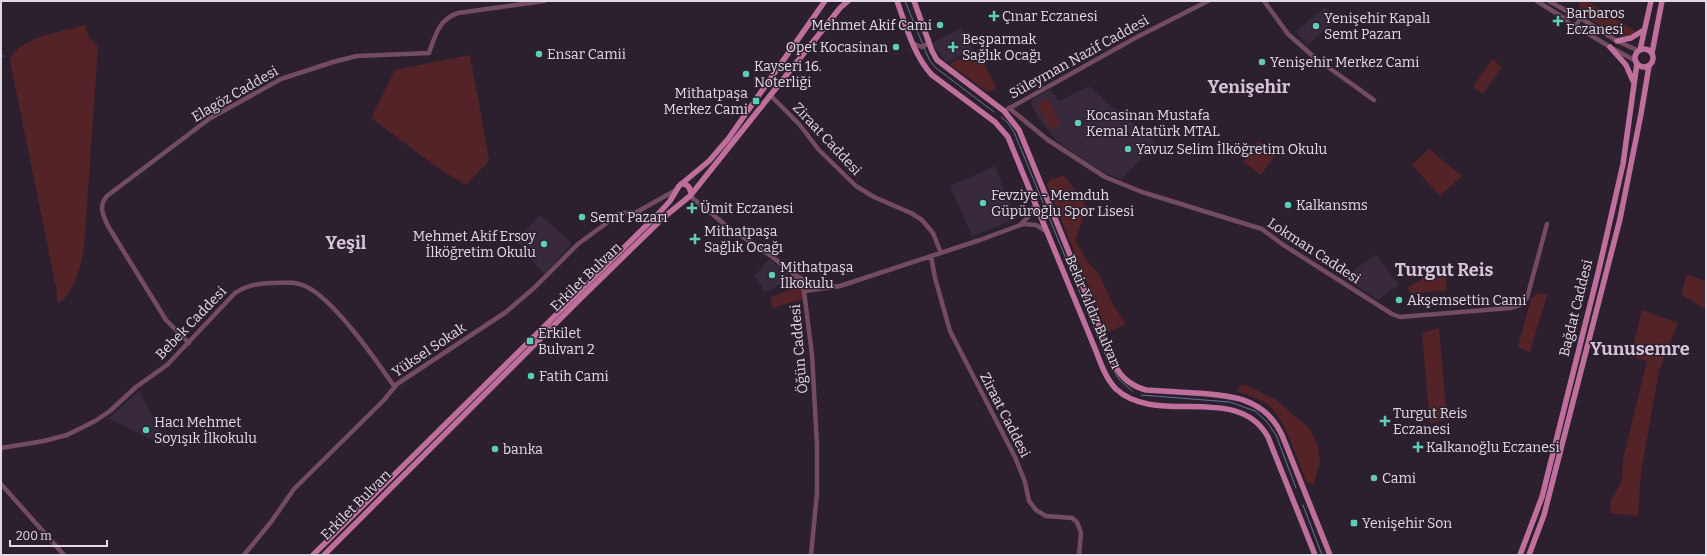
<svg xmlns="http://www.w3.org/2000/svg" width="1707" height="556" font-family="Bitter,serif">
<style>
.built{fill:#38293c}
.green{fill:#542328}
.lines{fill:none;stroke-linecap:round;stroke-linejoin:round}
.stream{stroke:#5d74a0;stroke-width:1}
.tertiary{stroke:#734c60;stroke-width:4.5}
.primary{stroke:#bf6f9b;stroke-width:5.5}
.poi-dot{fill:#5eceb8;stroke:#2c202f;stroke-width:1.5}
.labels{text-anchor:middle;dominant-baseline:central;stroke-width:3;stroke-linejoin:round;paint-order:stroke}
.poi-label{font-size:14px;fill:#e1d9e3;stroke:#2c202f;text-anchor:start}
.street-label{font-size:14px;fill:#e1d9e3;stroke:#2c202f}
.district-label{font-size:18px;font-weight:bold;fill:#d4c4d8;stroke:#2c202f}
</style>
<rect width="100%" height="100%" fill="#2c202f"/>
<path class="built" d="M 1325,7 L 1336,21 L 1307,45 L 1296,31 Z
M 962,28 L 973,50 L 946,62 L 932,43 Z
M 1089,86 L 1116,110 L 1155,141 L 1153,143 L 1155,144 L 1121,180 L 1089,164 L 1058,142 L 1037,117 L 1031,103 L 1033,99 L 1050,89 L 1059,101 Z
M 995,166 L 1016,219 L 972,236 L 950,186 Z
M 540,215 L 568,239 L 571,245 L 544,274 L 517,242 L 517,239 Z
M 1376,254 L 1399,285 L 1378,300 L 1344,278 Z
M 769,259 L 788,274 L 788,280 L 765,292 L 754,276 Z
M 139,391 L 166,443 L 164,446 L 109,418 Z"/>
<path class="green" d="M 1580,1 L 1587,1 L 1637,32 C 1633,35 1628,37 1622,36 C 1612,35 1585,17 1579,8 Z
M 85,25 L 89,37 L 98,47 L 84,248 C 82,263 73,295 59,303 L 57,301 L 57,292 L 10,61 C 16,37 65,31 85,25 Z
M 977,51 L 997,88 L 988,92 L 950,65 L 951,63 Z
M 470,55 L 489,159 L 487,163 L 468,183 L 464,184 L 435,166 L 371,118 L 395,70 Z
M 1492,59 L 1502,67 L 1483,94 L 1473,87 Z
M 1048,99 L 1061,124 L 1050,130 L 1037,104 Z
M 1258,141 L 1276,154 L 1261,175 L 1243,162 Z
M 1429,149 L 1462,176 L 1440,196 L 1412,165 Z
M 1064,175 L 1087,207 L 1075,240 L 1088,262 L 1099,274 L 1113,305 L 1126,324 L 1107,332 L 1047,185 L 1050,180 Z
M 1444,265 L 1447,290 L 1413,294 L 1407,288 Z
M 1687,274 L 1706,282 L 1706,305 L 1704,309 L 1681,294 Z
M 800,285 L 804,299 L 773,308 L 770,298 Z
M 1538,293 L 1547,295 L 1530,352 L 1518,347 L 1531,299 Z
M 1642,310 L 1678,323 L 1659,371 L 1641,472 L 1638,516 L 1610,513 L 1611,500 L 1622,481 L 1623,460 L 1647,361 L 1631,356 Z
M 1439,328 L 1447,420 L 1430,423 L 1422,333 Z
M 1240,385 L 1248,386 L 1276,400 L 1310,429 L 1318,447 L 1320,461 L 1314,484 L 1307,483 C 1298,462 1286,419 1268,405 C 1259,398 1247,395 1237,391 Z"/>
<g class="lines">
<path class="stream" d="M 905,1 L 923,45
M 924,48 L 930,61 L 936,68 L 994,112
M 1,56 L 3,56
M 1001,117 L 1008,123 L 1014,132 L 1108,361 L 1119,379 L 1132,391
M 1141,395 L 1230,402 L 1255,411 L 1267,422 L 1276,435 L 1296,488
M 1303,505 L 1322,555"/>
<path class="tertiary" d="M 1264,1 L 1288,34 L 1314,57 L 1374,100
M 1537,1 L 1567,20
M 1549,1 L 1570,13
M1567 19a6 6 0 1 1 12 0a6 6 0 1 1-12 0Z
M 1579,17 L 1617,41 L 1639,51
M 1574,25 L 1610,47 L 1636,61
M 914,44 L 922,47 L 927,44 L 929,40
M 770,95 L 799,124 L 819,150 L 856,186 L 874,197 L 911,213 L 922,220 L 933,233 L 941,253
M 1009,108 L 1048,140 L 1105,177 L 1142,192 L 1262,229 L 1282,244 L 1392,314 L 1400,317 L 1510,308 L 1520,305 L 1527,298 L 1547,224
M 1008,109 L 1137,37 L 1208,1
M 690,196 L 728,227 L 771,256 L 795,275 L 804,291 L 812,355 L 817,445 L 817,493 L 811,555
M 635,213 L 676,190
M 1021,224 L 1029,216 L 1035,204
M 931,256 L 935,278 L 950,331 L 1015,457 L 1025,482 L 1029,501 L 1036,510 L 1046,516 L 1072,518 L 1077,522 L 1081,533 L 1079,555
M 797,276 L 818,288
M 804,291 L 840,286 L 980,240 L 1023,224 L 1036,225 L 1046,231
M 189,343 L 166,320 L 108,226 C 103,215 98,206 107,196 L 209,119 L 281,79 L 333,62 L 357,56 L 429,53 C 435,36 439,19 458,13 L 544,1
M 1,448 L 44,441 L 67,435 L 95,421 L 110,411 L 136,387 L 167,365 L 235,293 C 247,285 258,283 272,283 C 284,283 294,281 305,286 C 333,298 376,360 394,386
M 1,484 L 64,555
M 244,555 L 271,522 L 294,489 L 384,400 L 397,384 L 506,312 L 534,288 L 578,244 L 619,214 C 632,210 641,214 651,221"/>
<path class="primary" d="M 897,1 C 906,26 914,56 932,75 L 995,122 L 1008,137 L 1096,351 C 1101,364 1106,379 1116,389 C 1157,427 1238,382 1268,437 L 1315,555
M 914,1 L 932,51 L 937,60 L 1004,111 L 1019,130 L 1115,365 C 1121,378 1132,386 1146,390 C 1162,391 1179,392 1195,393 C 1231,395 1265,398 1282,435 L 1330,555
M 1617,41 L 1631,38 L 1644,30
M 1610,47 L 1626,65 L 1633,81
M1635 58a9 9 0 1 1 18 0a9 9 0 1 1-18 0Z
M 1640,50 L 1651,1
M 1652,53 L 1662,1
M 681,184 L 685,184 L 689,187 L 691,193
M 313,555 L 660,212 L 670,201 L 679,186 L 709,161 L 728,139 L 825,1
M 324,555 L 580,299 L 664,217 L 690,196 L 840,8 L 848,1
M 1520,555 L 1542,497 L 1599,269 L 1623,164 L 1637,63
M 1529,555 L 1544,515 L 1620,219 L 1641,114 L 1649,66"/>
</g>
<g class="poi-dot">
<path d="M992 10h4v4h4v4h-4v4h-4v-4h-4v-4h4z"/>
<path d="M1556 15h4v4h4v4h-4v4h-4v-4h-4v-4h4z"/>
<circle cx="940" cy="25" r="4"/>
<circle cx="1316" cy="26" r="4"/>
<circle cx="896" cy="47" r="4"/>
<path d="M951 41h4v4h4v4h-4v4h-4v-4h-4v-4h4z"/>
<circle cx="539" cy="54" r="4"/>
<circle cx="1262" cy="62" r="4"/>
<circle cx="746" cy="74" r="4"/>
<rect x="752" y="97" width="8" height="8" rx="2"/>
<circle cx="1078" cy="123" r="4"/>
<circle cx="1128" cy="149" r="4"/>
<circle cx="983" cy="203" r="4"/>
<circle cx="1288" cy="205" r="4"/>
<path d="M690 202h4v4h4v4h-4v4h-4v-4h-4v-4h4z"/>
<circle cx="582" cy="217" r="4"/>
<path d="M693 233h4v4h4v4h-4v4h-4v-4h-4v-4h4z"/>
<circle cx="544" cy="244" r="4"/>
<circle cx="772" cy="275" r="4"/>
<circle cx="1399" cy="300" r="4"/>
<rect x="526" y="337" width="8" height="8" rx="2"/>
<circle cx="531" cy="376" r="4"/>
<path d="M1383 415h4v4h4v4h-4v4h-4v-4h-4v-4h4z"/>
<circle cx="146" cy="430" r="4"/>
<path d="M1416 441h4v4h4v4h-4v4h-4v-4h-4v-4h4z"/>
<circle cx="495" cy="449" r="4"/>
<circle cx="1374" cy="478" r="4"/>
<rect x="1350" y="519" width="8" height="8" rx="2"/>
</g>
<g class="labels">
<g class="poi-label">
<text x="1566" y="13">Barbaros<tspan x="1566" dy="16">Eczanesi</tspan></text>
<text x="1002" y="16">Çınar Eczanesi</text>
<text x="1324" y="18">Yenişehir Kapalı<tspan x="1324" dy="16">Semt Pazarı</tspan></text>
<text x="932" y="25" text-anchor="end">Mehmet Akif Cami</text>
<text x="962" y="39">Beşparmak<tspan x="962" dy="16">Sağlık Ocağı</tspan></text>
<text x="888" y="47" text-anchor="end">Opet Kocasinan</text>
<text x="547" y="54">Ensar Camii</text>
<text x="1270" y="62">Yenişehir Merkez Cami</text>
<text x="754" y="66">Kayseri 16.<tspan x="754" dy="16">Noterliği</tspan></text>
<text x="748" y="93" text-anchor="end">Mithatpaşa<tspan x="748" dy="16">Merkez Cami</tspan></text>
<text x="1086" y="115">Kocasinan Mustafa<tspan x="1086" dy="16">Kemal Atatürk MTAL</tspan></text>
<text x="1136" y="149">Yavuz Selim İlköğretim Okulu</text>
<text x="991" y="195">Fevziye - Memduh<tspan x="991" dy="16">Güpüroğlu Spor Lisesi</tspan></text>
<text x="1296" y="205">Kalkansms</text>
<text x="700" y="208">Ümit Eczanesi</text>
<text x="590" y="217">Semt Pazarı</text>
<text x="704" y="231">Mithatpaşa<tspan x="704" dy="16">Sağlık Ocağı</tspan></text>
<text x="536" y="236" text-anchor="end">Mehmet Akif Ersoy<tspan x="536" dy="16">İlköğretim Okulu</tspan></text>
<text x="780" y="267">Mithatpaşa<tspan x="780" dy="16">İlkokulu</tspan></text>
<text x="1407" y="300">Akşemsettin Cami</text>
<text x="538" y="333">Erkilet<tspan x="538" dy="16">Bulvarı 2</tspan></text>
<text x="539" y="376">Fatih Cami</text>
<text x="1393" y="413">Turgut Reis<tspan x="1393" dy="16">Eczanesi</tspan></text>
<text x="154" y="422">Hacı Mehmet<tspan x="154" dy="16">Soyışık İlkokulu</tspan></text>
<text x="1426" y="447">Kalkanoğlu Eczanesi</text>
<text x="503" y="449">banka</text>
<text x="1382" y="478">Cami</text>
<text x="1362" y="523">Yenişehir Son</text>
</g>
<g class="street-label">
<text transform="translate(1079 57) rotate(-29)">Süleyman Nazif Caddesi</text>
<text transform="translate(235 94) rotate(-30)">Elagöz Caddesi</text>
<text transform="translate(827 139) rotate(47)">Ziraat Caddesi</text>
<text transform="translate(1314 251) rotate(33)">Lokman Caddesi</text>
<text transform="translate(586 277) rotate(-44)">Erkilet Bulvarı</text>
<text transform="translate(1576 308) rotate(-76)">Bağdat Caddesi</text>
<text transform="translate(1093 312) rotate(67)">Bekir Yıldız Bulvarı</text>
<text transform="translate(191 323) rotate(-46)">Bebek Caddesi</text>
<text transform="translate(799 349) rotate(-95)">Öğün Caddesi</text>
<text transform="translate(429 350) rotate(-34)">Yüksel Sokak</text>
<text transform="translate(1005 415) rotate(63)">Ziraat Caddesi</text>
<text transform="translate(356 505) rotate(-45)">Erkilet Bulvarı</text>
</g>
<g class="district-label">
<text x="1249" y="87">Yenişehir</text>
<text x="346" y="243">Yeşil</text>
<text x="1444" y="270">Turgut Reis</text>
<text x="1640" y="349">Yunusemre</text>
</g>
</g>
<rect width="1707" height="556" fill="none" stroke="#e1d9e3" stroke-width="4"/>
<path d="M10 540v6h97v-6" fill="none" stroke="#e1d9e3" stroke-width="2"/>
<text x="16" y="540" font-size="12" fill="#e1d9e3" stroke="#2c202f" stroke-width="3" paint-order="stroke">200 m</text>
</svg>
